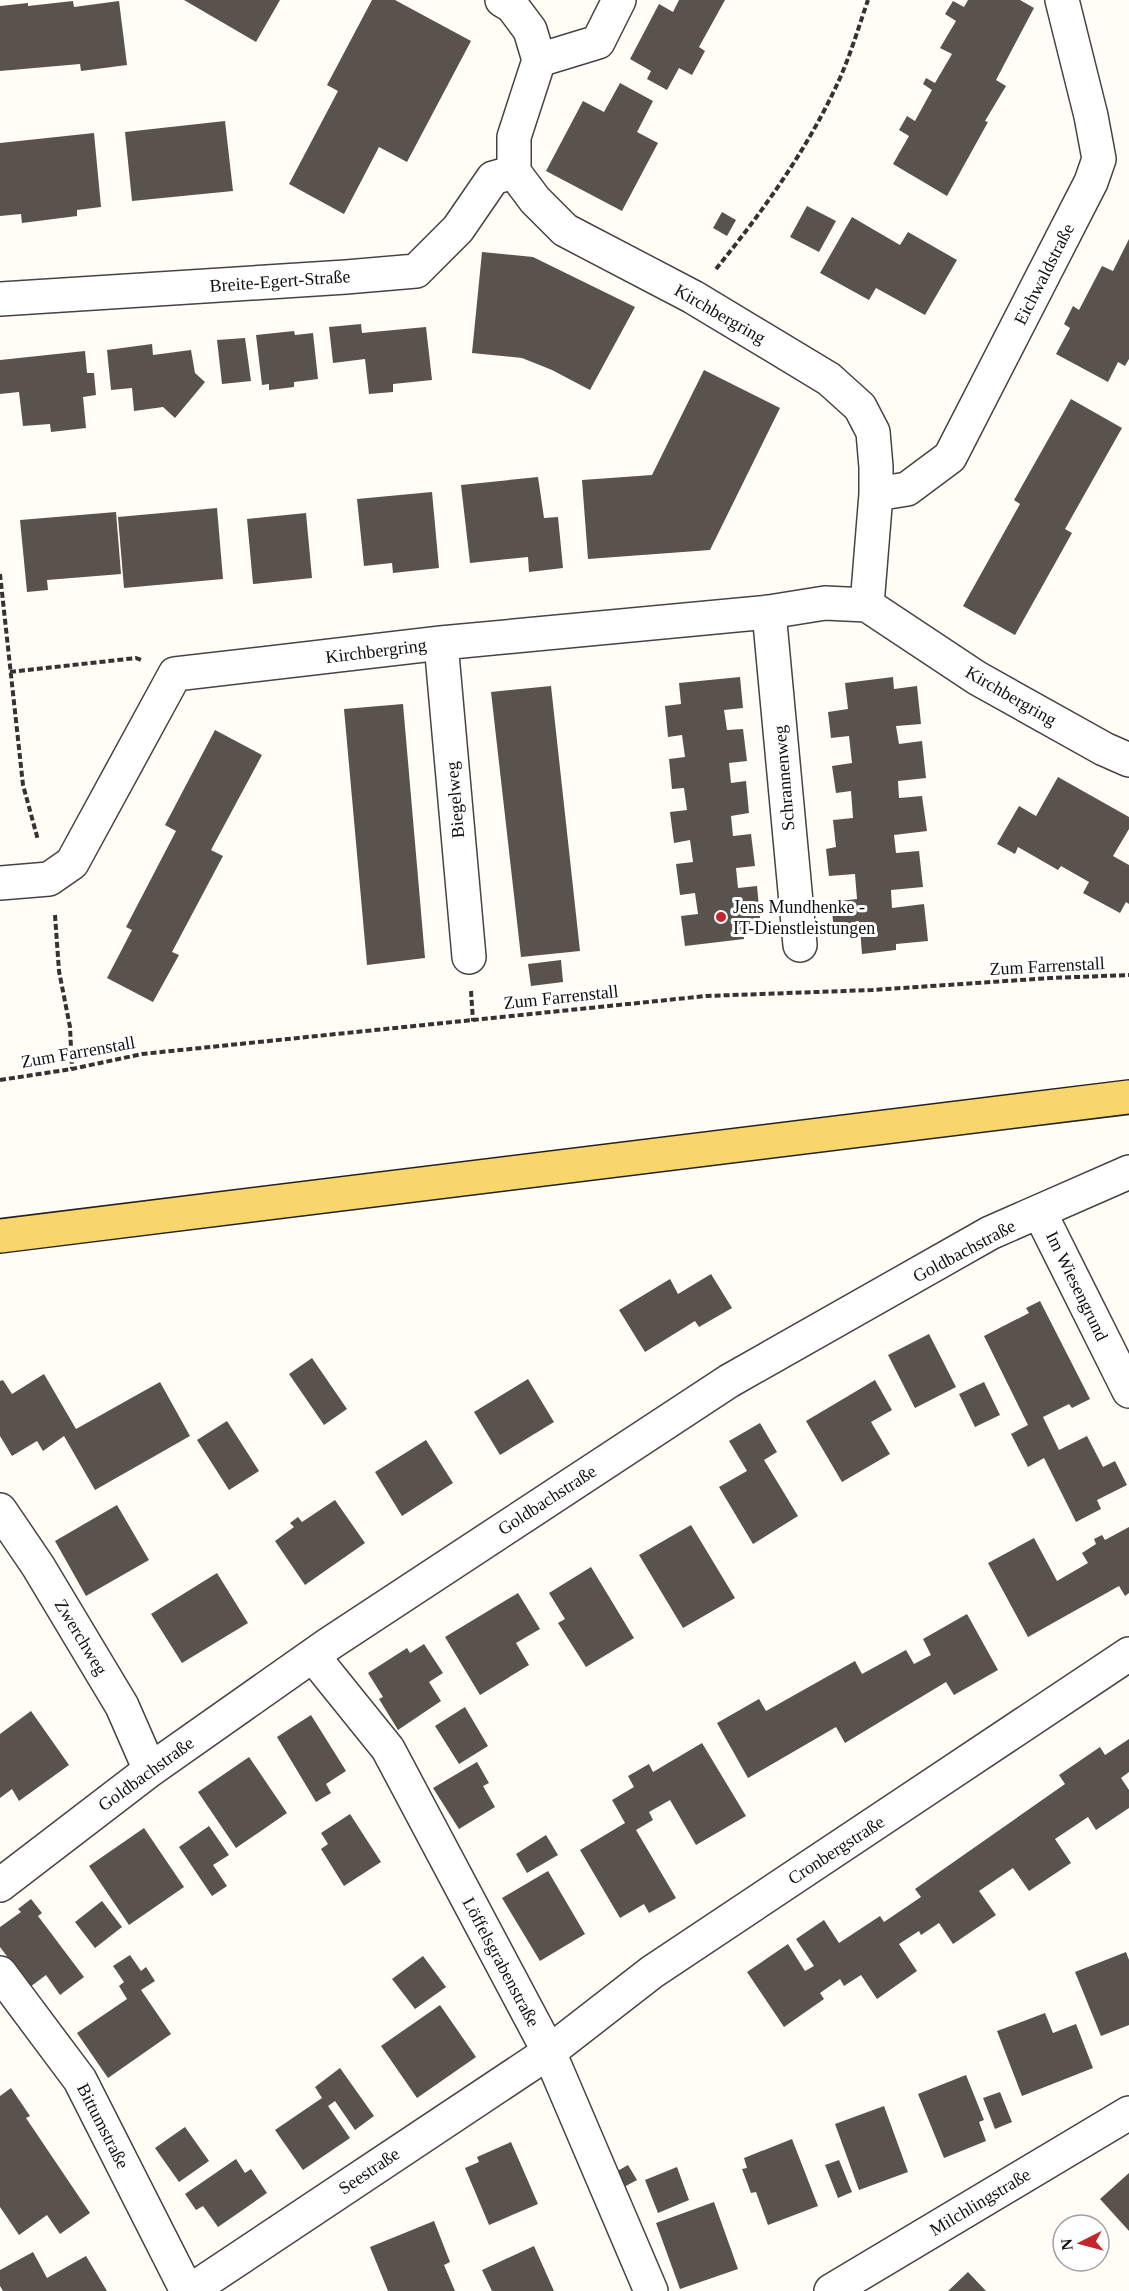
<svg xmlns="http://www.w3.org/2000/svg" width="1129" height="2291" font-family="'Times New Roman',serif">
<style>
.building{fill:#5a524d}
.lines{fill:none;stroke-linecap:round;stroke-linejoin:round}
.minor-casing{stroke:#444;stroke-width:36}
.major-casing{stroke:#222;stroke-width:36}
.path{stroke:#333;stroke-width:4;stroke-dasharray:6 3;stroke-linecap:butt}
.minor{stroke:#fff;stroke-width:33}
.major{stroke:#f9d66b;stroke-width:33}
.poi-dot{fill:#c4262e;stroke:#fff;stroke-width:2}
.labels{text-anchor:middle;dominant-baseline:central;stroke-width:6;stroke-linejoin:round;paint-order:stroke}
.street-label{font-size:18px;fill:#111;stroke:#fff}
.poi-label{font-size:18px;fill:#111;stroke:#fff;text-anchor:start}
</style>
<rect width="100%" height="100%" fill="#fffdf5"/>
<path class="building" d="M 184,0 L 280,0 L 256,42 Z
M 372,0 L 395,0 L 471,41 L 407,162 L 379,147 L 344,214 L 289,184 L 338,91 L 327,85 Z
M 679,0 L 725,0 L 699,47 L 705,51 L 692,75 L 679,68 L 667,90 L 647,79 L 651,71 L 630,59 L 659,4 L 673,12 Z
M 968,0 L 1020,0 L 1034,8 L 996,80 L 1006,86 L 985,121 L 988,122 L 947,196 L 893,164 L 909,136 L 899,130 L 907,116 L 915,121 L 932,90 L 923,84 L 926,78 L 935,83 L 952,54 L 940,48 L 956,21 L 945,14 L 953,1 L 964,7 Z
M 73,1 L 74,7 L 119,1 L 127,65 L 81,71 L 80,64 L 0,71 L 0,6 L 28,3 L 28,6 Z
M 620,83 L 653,101 L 637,132 L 658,143 L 622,211 L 546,171 L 583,101 L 604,112 Z
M 225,121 L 233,191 L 132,201 L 125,132 Z
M 94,133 L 101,207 L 77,210 L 77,216 L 22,223 L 21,214 L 0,216 L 0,143 Z
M 807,206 L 836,221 L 819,252 L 790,237 Z
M 722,212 L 736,220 L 727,236 L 713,228 Z
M 852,217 L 900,245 L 908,232 L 957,260 L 925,315 L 876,288 L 869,300 L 820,273 Z
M 1129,239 L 1129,359 L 1125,366 L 1118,362 L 1108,382 L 1056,354 L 1070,328 L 1064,324 L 1073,306 L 1079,310 L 1102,266 L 1113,271 Z
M 482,252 L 533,257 L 635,307 L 590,390 L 552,370 L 522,358 L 472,353 Z
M 361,324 L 362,333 L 426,327 L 432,380 L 393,384 L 393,392 L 369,394 L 365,359 L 333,363 L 329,327 Z
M 294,331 L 295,335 L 313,333 L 318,379 L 294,382 L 294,387 L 269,390 L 269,384 L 262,385 L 256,335 Z
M 245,338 L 251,381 L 222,384 L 217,340 Z
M 152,344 L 153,355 L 191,350 L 195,373 L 205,382 L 175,418 L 163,407 L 134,411 L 132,388 L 111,390 L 107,350 Z
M 85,351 L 87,373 L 94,373 L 96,395 L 83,397 L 86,428 L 51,432 L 50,424 L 23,426 L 19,392 L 0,394 L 0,360 Z
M 704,370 L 780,408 L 710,550 L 588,559 L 582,480 L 652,475 Z
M 1071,399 L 1122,428 L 1065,529 L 1072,533 L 1015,635 L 963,606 L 1020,504 L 1014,500 Z
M 538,477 L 544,518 L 558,517 L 563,568 L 529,572 L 528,557 L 470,563 L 461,485 Z
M 432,492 L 439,568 L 393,573 L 392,563 L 364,566 L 357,499 Z
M 217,508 L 223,579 L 124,588 L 118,517 Z
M 116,512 L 121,574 L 47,580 L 48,590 L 27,592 L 20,520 Z
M 306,513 L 312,578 L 253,584 L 247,519 Z
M 740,677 L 743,708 L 724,710 L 727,730 L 743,729 L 747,761 L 729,763 L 731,783 L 746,781 L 749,813 L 731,816 L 733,836 L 751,834 L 755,866 L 736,868 L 738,888 L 757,886 L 760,918 L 742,920 L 744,939 L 685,946 L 681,916 L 698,914 L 695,893 L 680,895 L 676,864 L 693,862 L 690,840 L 674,843 L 670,812 L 687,810 L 684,788 L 672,789 L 669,759 L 685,757 L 682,735 L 668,737 L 665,706 L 681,704 L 679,683 Z
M 893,677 L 894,689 L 917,686 L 921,724 L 896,726 L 899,744 L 922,741 L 926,778 L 898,781 L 899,798 L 922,796 L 927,831 L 894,835 L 896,853 L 919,851 L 923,887 L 891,890 L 892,908 L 924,904 L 928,941 L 896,944 L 896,950 L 862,954 L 860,928 L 834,931 L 831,902 L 857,899 L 855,874 L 829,876 L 826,849 L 836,847 L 833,820 L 853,818 L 851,791 L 836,793 L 832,766 L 852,763 L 849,736 L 831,738 L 828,712 L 848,709 L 845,683 Z
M 551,686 L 580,951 L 521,957 L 491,692 Z
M 403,704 L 425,958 L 367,965 L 344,709 Z
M 215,730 L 262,755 L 211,850 L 223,856 L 172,952 L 179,955 L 153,1002 L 107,978 L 132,930 L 126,927 L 176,831 L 165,825 Z
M 1058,777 L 1129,817 L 1129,829 L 1113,856 L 1129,865 L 1129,904 L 1126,902 L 1120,913 L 1083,893 L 1089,882 L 1061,866 L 1058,870 L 1018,847 L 1015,854 L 997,844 L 1019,806 L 1036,816 Z
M 561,960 L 563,982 L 531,986 L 528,964 Z
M 711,1274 L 732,1308 L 699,1327 L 695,1321 L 645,1352 L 619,1310 L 670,1279 L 678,1294 Z
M 1040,1301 L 1090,1399 L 1072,1408 L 1069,1404 L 1043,1417 L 1059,1450 L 1087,1436 L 1103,1467 L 1115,1461 L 1127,1485 L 1097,1500 L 1101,1509 L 1076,1522 L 1044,1458 L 1028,1467 L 1011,1434 L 1028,1425 L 984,1336 L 1029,1313 L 1026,1308 Z
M 929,1334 L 956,1387 L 915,1408 L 888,1355 Z
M 312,1358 L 347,1409 L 324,1425 L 289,1374 Z
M 44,1374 L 76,1429 L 160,1382 L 190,1436 L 95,1490 L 64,1436 L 43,1451 L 37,1441 L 12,1456 L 0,1436 L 0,1381 L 3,1380 L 12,1394 Z
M 528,1379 L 554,1422 L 500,1455 L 474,1412 Z
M 875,1380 L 892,1410 L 871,1422 L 890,1454 L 842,1482 L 806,1421 Z
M 984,1382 L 1000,1415 L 975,1427 L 959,1394 Z
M 227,1421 L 259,1471 L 229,1490 L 197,1440 Z
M 760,1423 L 777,1452 L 764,1460 L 798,1516 L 753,1544 L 719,1487 L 747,1471 L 729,1441 Z
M 426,1440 L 453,1483 L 402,1516 L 375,1472 Z
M 335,1500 L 365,1543 L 305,1585 L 275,1541 L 294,1527 L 290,1523 L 298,1517 L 302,1522 Z
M 117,1505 L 149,1560 L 86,1596 L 55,1541 Z
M 691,1525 L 735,1598 L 683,1628 L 639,1555 Z
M 1129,1527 L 1129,1593 L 1125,1596 L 1119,1586 L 1028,1637 L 988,1563 L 1034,1538 L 1057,1581 L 1088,1563 L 1082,1553 L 1096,1544 L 1094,1539 L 1102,1535 L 1105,1540 Z
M 591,1567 L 634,1638 L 586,1667 L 558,1623 L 565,1619 L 549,1593 Z
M 217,1573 L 248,1623 L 182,1663 L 151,1614 Z
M 518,1593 L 540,1629 L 516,1643 L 529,1665 L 480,1695 L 445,1637 Z
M 967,1614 L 998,1670 L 954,1695 L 946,1682 L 845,1743 L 836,1727 L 748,1778 L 717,1723 L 759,1699 L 766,1711 L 855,1661 L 862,1674 L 906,1650 L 914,1664 L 931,1655 L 923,1639 Z
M 424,1644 L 443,1673 L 429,1682 L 441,1701 L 398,1730 L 379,1699 L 383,1697 L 368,1673 L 407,1648 L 410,1653 Z
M 465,1707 L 488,1746 L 459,1764 L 435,1726 Z
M 31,1711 L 69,1765 L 19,1801 L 12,1789 L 0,1798 L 0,1734 Z
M 311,1715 L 346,1771 L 326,1784 L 331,1793 L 316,1802 L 277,1737 Z
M 1129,1739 L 1129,1772 L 1121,1778 L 1129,1790 L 1129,1808 L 1096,1830 L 1088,1817 L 1055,1839 L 1071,1863 L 1029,1891 L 1013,1868 L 979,1891 L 996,1915 L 953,1944 L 939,1923 L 921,1935 L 919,1931 L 899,1944 L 917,1971 L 877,1999 L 861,1975 L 844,1986 L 840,1979 L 820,1993 L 824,1999 L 784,2027 L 747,1972 L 788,1944 L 805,1971 L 814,1966 L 796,1939 L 824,1920 L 839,1943 L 880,1916 L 884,1922 L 921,1897 L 915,1889 L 1065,1784 L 1059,1775 L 1100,1747 L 1105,1755 Z
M 702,1743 L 746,1816 L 696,1845 L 670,1800 L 649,1812 L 653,1820 L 636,1830 L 676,1898 L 649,1913 L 644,1904 L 620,1918 L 580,1850 L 625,1823 L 612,1800 L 634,1787 L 628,1776 L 649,1764 L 653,1772 Z
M 249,1757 L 287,1813 L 236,1848 L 198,1792 Z
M 477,1762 L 489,1783 L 483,1786 L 495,1807 L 459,1829 L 433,1788 Z
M 350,1814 L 381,1862 L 344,1886 L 321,1849 L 328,1844 L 321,1833 Z
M 209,1826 L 229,1855 L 213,1865 L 227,1886 L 212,1896 L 179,1847 Z
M 144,1828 L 184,1887 L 129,1925 L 89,1866 Z
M 546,1835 L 558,1855 L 527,1873 L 516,1854 Z
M 548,1871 L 585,1934 L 540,1961 L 502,1898 Z
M 31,1899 L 42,1913 L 38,1916 L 84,1977 L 60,1995 L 46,1975 L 30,1987 L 0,1947 L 0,1927 L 21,1912 L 18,1909 Z
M 102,1901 L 122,1927 L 95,1948 L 75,1922 Z
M 1126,1952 L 1129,1960 L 1129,2025 L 1101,2036 L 1075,1972 Z
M 130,1955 L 141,1971 L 146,1967 L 155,1981 L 141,1990 L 171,2034 L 108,2078 L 77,2033 L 127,1999 L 119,1986 L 124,1982 L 113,1966 Z
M 423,1956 L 446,1987 L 415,2009 L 392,1979 Z
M 440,2005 L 476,2057 L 417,2098 L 381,2046 Z
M 1045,2013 L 1053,2033 L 1076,2024 L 1093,2068 L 1022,2096 L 997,2031 Z
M 340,2068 L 374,2116 L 355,2130 L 335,2101 L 328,2106 L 350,2138 L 303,2170 L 275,2130 L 322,2098 L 315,2087 Z
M 966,2075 L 984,2120 L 979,2122 L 986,2141 L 944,2158 L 918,2094 Z
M 11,2088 L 30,2116 L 26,2118 L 90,2213 L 60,2234 L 47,2215 L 19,2235 L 0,2207 L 0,2096 Z
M 1000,2092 L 1012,2122 L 995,2129 L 983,2098 Z
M 884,2106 L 908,2172 L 859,2190 L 835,2124 Z
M 185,2127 L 209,2161 L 179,2182 L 155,2148 Z
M 792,2139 L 818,2206 L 768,2225 L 756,2192 L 751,2193 L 742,2169 L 747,2168 L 744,2158 Z
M 511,2142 L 538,2204 L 489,2225 L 465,2168 L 479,2162 L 477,2157 Z
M 236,2159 L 245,2173 L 251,2169 L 267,2193 L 218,2227 L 203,2206 L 196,2210 L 185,2194 Z
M 839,2160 L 852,2192 L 838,2198 L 825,2165 Z
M 628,2165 L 637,2180 L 622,2188 L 614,2173 Z
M 677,2167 L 689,2200 L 658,2213 L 645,2180 Z
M 1129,2173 L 1129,2231 L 1100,2199 Z
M 714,2202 L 738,2269 L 680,2289 L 656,2223 Z
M 434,2221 L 450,2262 L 444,2265 L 455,2291 L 388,2291 L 370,2247 Z
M 534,2246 L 554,2291 L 492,2291 L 482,2270 Z
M 33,2252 L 47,2278 L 86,2256 L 107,2291 L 3,2291 L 0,2286 L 0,2270 Z
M 968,2272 L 986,2291 L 948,2291 Z"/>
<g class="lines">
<defs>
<path id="minor" d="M 502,0 L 512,6 L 530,30 L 539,60 L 514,137 L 514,172 L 535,200 L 565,230 L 693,297 L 829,379 L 860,407 L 873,432 L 876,467 L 876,494 L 867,605
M 539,60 L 598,42 L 619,0
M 0,299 L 346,277 L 416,271 L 458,229 L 493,178 L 514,172
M 876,494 L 907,489 L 950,457 L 1091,182 L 1099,159 L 1091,116 L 1062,0
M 769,612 L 800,945
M 441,643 L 469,957
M 0,883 L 49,879 L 72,863 L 175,674 L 441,643 L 769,612 L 825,603 L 867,605 L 977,678 L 1104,749 L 1129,760
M 1040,1213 L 1129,1391
M 0,1510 L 38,1566 L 122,1706 L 150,1770
M 313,1656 L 388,1749 L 549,2052 L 651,2291
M 0,1885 L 150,1770 L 329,1644 L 729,1381 L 990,1233 L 1129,1172
M 0,1973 L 80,2080 L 187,2291
M 190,2291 L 549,2052 L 652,1972 L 1129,1654
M 831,2291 L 1129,2113"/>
<path id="major" d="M 0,1236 L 1129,1097"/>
</defs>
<use href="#minor" class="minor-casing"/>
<use href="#major" class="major-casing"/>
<path class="path" d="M 716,269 C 764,210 809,147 840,78 C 851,53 859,26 868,0
M 0,574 L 23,785 L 38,840
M 10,672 L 136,658 L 141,660
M 55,915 L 59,971 L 70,1027 L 72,1069
M 471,991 L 473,1021
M 0,1080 L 72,1069 L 142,1054 L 706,996 L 872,990 L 1051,978 L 1129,975"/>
<use href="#minor" class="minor"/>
<use href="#major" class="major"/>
</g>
<circle class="poi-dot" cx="721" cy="917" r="6"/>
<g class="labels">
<g class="street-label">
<text transform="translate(1044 274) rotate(-63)">Eichwaldstraße</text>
<text transform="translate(280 281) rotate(-4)">Breite-Egert-Straße</text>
<text transform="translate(720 314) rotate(30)">Kirchbergring</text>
<text transform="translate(376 651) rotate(-7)">Kirchbergring</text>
<text transform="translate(1011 696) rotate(30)">Kirchbergring</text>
<text transform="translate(784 778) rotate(-95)">Schrannenweg</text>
<text transform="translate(455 800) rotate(-95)">Biegelweg</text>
<text transform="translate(1047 966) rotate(-3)">Zum Farrenstall</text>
<text transform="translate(561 997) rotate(-6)">Zum Farrenstall</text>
<text transform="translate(78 1052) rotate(-10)">Zum Farrenstall</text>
<text transform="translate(964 1251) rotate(-28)">Goldbachstraße</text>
<text transform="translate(1077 1286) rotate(64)">Im Wiesengrund</text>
<text transform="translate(547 1500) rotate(-33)">Goldbachstraße</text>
<text transform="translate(81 1637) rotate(59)">Zwerchweg</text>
<text transform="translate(146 1774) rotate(-36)">Goldbachstraße</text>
<text transform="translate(836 1850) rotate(-33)">Cronbergstraße</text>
<text transform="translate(501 1962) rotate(62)">Löffelsgrabenstraße</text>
<text transform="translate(103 2126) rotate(63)">Bittumstraße</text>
<text transform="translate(369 2171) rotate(-34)">Seestraße</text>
<text transform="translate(980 2202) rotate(-31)">Milchlingstraße</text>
</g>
<g class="poi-label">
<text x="733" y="907">Jens Mundhenke -<tspan x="733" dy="21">IT-Dienstleistungen</tspan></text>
</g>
</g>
<g transform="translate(1081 2243) rotate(264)"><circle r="28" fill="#ffffff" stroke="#a0a0a0" stroke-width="1.5"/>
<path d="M0-4.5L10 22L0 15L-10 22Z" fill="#c4262e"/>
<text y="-9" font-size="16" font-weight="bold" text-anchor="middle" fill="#111111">N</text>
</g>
</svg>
